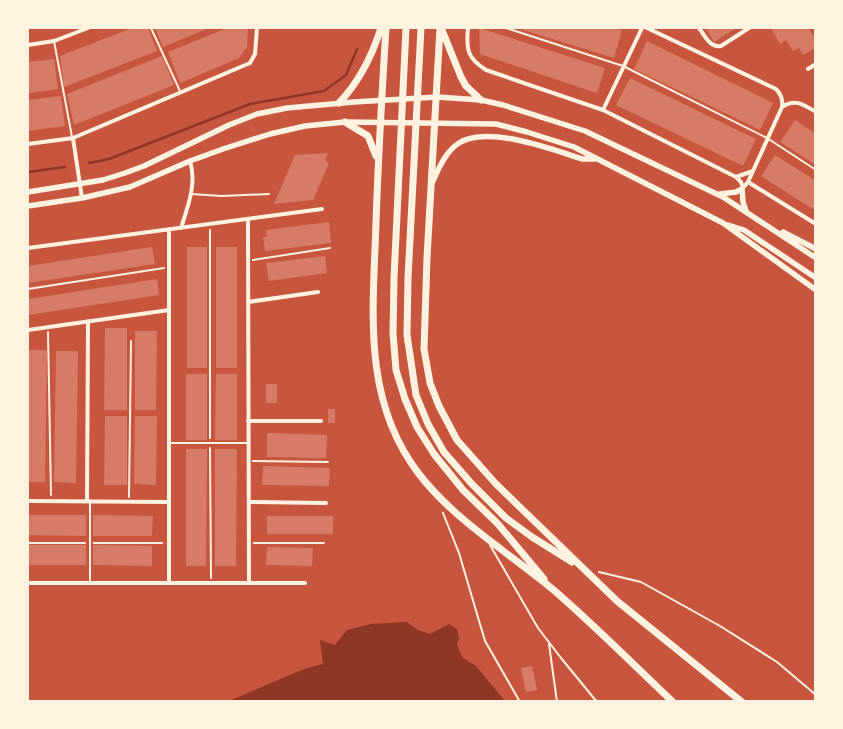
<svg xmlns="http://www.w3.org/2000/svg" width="843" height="729" font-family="Overpass,sans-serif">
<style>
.water{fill:#8f3625}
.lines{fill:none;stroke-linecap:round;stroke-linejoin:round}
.stream{stroke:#8f3625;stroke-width:2.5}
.building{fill:#d67c66}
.path{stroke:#fff3e0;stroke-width:2}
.service{stroke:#fff3e0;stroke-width:2}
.minor{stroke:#fff3e0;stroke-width:4}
.secondary{stroke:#fff3e0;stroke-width:5.5}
.motorway{stroke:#fff3e0;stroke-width:7}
</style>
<rect width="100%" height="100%" fill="#c8553d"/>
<path class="water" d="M 407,622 L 418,630 L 430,634 L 449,624 L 457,629 L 459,639 L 457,645 L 462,657 L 476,666 L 505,701 L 229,701 L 304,669 L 323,664 L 320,640 L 335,645 L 347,630 L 371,624 Z"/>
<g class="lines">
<path class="stream" d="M 89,163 L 109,159 L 250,104 L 324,91 L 346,75 L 357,49
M 28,172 L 65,167"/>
</g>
<path class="building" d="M 132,28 L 148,28 L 157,51 L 64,87 L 60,56 Z
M 155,28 L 209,28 L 163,47 Z
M 227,28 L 248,28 L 247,47 L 239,58 L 180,83 L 168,52 Z
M 479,28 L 605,68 L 597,93 L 480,54 Z
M 517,28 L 613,28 L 622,30 L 614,58 Z
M 711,28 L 736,28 L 714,42 L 707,30 Z
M 771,28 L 808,28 L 816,40 L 816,48 L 803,55 L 799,48 L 793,51 L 786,40 L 780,44 Z
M 647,41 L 773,103 L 760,130 L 634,69 Z
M 162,56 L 174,85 L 74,125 L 67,94 Z
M 54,59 L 58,89 L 28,93 L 28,62 Z
M 630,78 L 756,139 L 743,166 L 616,105 Z
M 61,96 L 65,126 L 28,131 L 28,100 Z
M 795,120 L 816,134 L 816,165 L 780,142 Z
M 328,153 L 325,161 L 329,163 L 313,200 L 274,204 L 295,155 Z
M 775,155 L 816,181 L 816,211 L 761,176 Z
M 329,222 L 331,243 L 265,251 L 263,237 L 267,237 L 266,230 Z
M 152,247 L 155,264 L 28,283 L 28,266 Z
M 187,247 L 207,247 L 207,368 L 187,368 Z
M 216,247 L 237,247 L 237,368 L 216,368 Z
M 325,256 L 327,273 L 269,281 L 266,263 Z
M 157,279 L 159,295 L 28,315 L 28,299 Z
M 105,328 L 127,328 L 127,410 L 104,410 Z
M 135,331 L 157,331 L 156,410 L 135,410 Z
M 28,350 L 47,350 L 45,482 L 28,482 Z
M 56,351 L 78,351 L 76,483 L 54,482 Z
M 186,374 L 207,374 L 207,440 L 186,440 Z
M 216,374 L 237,374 L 237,440 L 215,440 Z
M 266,384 L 277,384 L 277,403 L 266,403 Z
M 328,409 L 335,409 L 335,423 L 328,423 Z
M 105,416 L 127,416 L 127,485 L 104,485 Z
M 135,416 L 157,416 L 156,485 L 134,484 Z
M 267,433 L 327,435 L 326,458 L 267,457 Z
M 186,449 L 207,449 L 206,566 L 186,566 Z
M 215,449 L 237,449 L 236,566 L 215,566 Z
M 263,466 L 330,468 L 329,486 L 262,485 Z
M 28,515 L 86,515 L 86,536 L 28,535 Z
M 93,515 L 153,516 L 152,536 L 93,536 Z
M 267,516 L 333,516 L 333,534 L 267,534 Z
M 28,545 L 86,545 L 86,565 L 28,565 Z
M 93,545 L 152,546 L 152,566 L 93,565 Z
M 267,547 L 313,548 L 312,566 L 266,565 Z
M 532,666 L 537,690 L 526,692 L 521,668 Z"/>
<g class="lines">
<path class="path" d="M 210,230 L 210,438
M 253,260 L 330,248
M 28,289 L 164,268
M 48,332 L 51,495
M 210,448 L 211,578
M 253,461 L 328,462
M 129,497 L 131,341
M 443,513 L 459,553 L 485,641 L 520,702
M 28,543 L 85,543
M 94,543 L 162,543
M 254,543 L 324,543
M 599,572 L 641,582 L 720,626 L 777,662 L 816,695"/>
<path class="service" d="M 151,28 L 180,91
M 506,28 L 623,66 L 767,138 L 816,170
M 54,41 L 72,137
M 191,194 L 222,196 L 269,194
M 169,443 L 249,443
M 490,545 L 538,628 L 561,658 L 597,702
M 90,581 L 90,501
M 549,644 L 557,702"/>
<path class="minor" d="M 468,28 C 466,49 467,58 486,70 L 603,110 L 736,177 L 753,171
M 647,28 L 776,89 C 781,94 783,100 782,107 L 748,182 L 742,189
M 699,28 C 705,36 710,48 721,46 L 749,28
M 28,45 L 54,41 L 88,28
M 808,69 L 816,64
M 782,107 C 795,98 804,105 816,112
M 603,110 L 642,28
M 73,138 L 82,198
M 28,144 L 73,138 L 250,63 L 255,54 L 257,28
M 736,177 L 741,182 L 743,188
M 748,182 L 816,224
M 248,219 L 249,583
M 181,228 C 188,206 197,183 190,161
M 169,229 L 169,583
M 28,248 L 322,209
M 248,302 L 318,292
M 28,330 L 169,310
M 248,421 L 321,421
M 28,501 L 169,502
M 87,501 L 88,321
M 249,502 L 326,503
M 28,583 L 305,583"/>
<path class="secondary" d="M 433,181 C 439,168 446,151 459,143 C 487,125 552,149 582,159 L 595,159
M 28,192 L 103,180 L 125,173 L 144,166 L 229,125 L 257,114 L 287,108 L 354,102 L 437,97 L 481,100 L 503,105 L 585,131 L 723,197 L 816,258
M 720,194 L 736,192 L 742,189 L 743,202 L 746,211
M 28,206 L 82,198 L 130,187 L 190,161 L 223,149 L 270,134 L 305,126 L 345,122 L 496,124 L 527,132 L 574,147 L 723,223 L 816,290
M 728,225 L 744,230 L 816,278
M 783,232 L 816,249"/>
<path class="motorway" d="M 386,28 C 382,93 378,158 376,224 C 373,312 362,400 419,474 C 455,521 511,554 556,592 C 596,627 634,665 673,702
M 406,28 L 394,278 L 393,333 L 396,370 L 405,399 L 417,427 L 434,454 L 463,490 L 498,524 L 544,579
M 421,28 L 408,278 L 407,335 L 416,395 L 428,424 L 444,452 L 471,483 L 506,518 L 532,537 L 572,562
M 440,28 L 427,258 L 424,349 L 430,383 L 439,406 L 457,440 L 496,484 L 617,601 L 742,702
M 442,30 L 461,77 L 466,86 L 481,100
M 339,103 C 360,81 372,56 381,28
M 345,122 L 368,136 L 376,156"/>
</g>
<rect width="843" height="729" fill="none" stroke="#fff3e0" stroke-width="58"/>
</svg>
